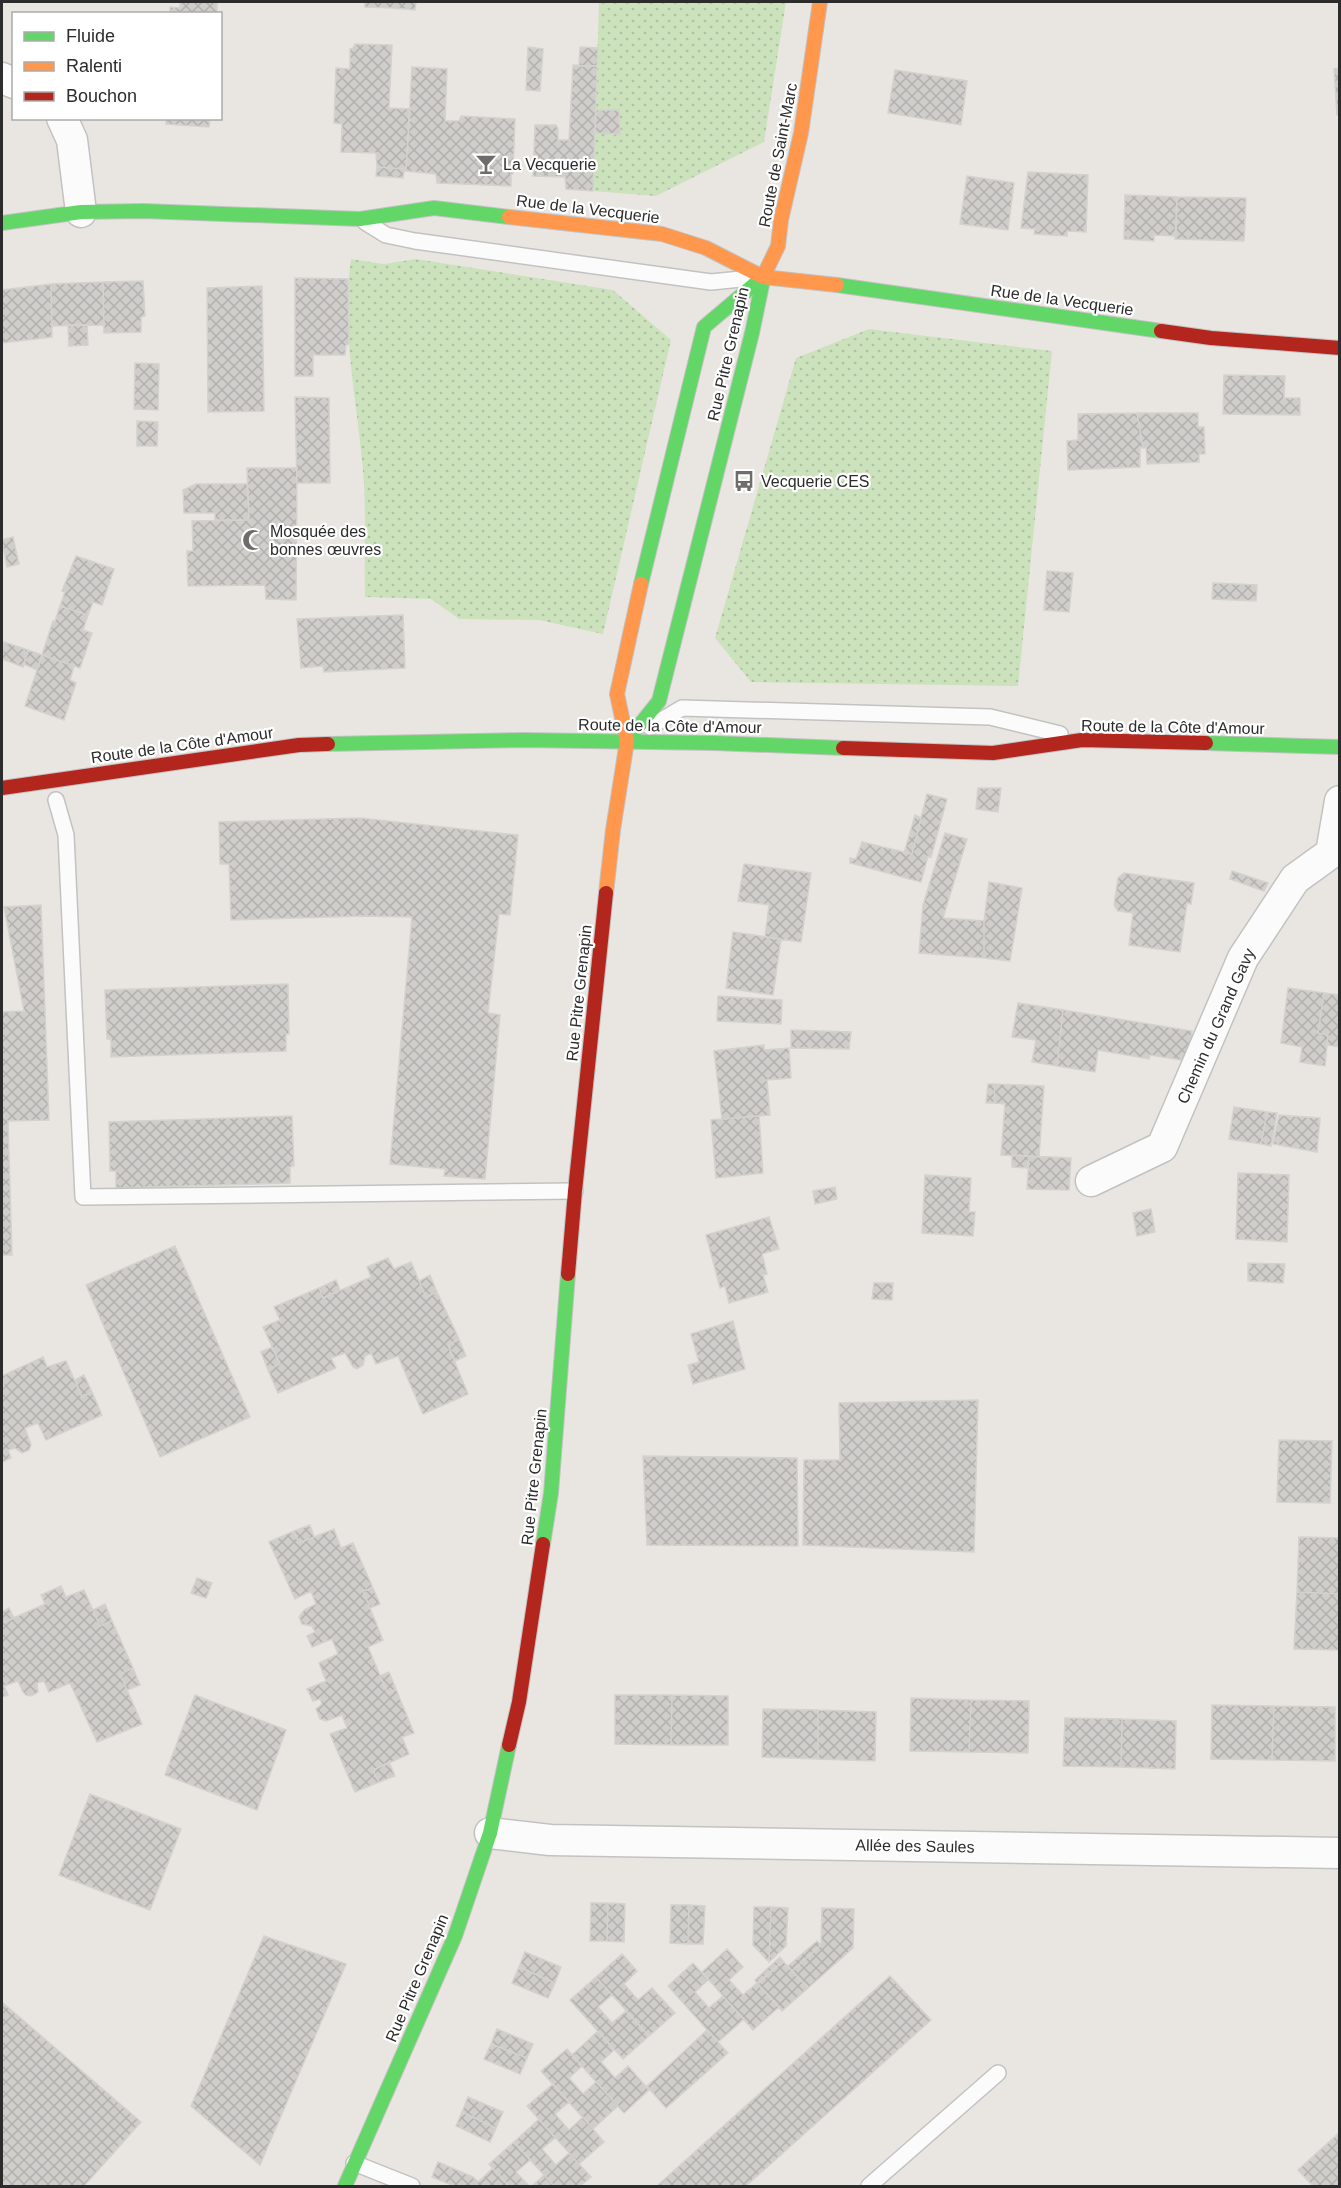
<svg xmlns="http://www.w3.org/2000/svg" width="1341" height="2188" font-family="Helvetica,sans-serif">
<style>
.grass{fill:url(#grass-dots)}
.building{fill:url(#building-cross-hatch);stroke:#d4d2ce;stroke-width:1.5}
.lines{fill:none;stroke-linecap:round;stroke-linejoin:round}
.lane-casing{stroke:#c3c2c2;stroke-width:18}
.street-casing{stroke:#c3c2c2;stroke-width:33}
.fast-casing{stroke:#c3c2c2;stroke-width:16}
.slow-casing{stroke:#c3c2c2;stroke-width:16}
.jam-casing{stroke:#c3c2c2;stroke-width:16}
.lane{stroke:#fcfbfb;stroke-width:15}
.street{stroke:#fcfbfb;stroke-width:30}
.fast{stroke:#63d668;stroke-width:14}
.slow{stroke:#ff974d;stroke-width:14}
.jam{stroke:#b3261e;stroke-width:14}
.labels{text-anchor:middle;dominant-baseline:central;stroke-width:4.5;stroke-linejoin:round;paint-order:stroke}
.street-label{font-size:16px;fill:#2c2c2c;stroke:#fff}
.poi-label{font-size:16px;fill:#2c2c2c;stroke:#fff;text-anchor:start}
</style>
<defs>
<pattern id="grass-dots" width="8" height="8" patternUnits="userSpaceOnUse" patternTransform="scale(1.5)"><rect width="8" height="8" fill="#cce2bd"/><path d="M2 2h.1M6 6h.1" fill="none" stroke="#afc2a3" stroke-width="1.8" stroke-linecap="round"/></pattern>
<pattern id="building-cross-hatch" width="8" height="8" patternUnits="userSpaceOnUse" patternTransform="scale(1.5)"><rect width="8" height="8" fill="#d0cecb"/><path d="M0 0l8 8M0 8l8-8" fill="none" stroke="#b3b1ae"/></pattern>
</defs>
<rect width="100%" height="100%" fill="#e9e6e2"/>
<path class="grass" d="M 599,2 L 786,2 L 764,142 L 656,196 L 593,191 Z
M 351,259 L 384,264 L 416,259 L 613,290 L 671,340 L 603,634 L 539,620 L 459,619 L 431,599 L 365,597 C 364,559 366,521 364,483 C 359,409 340,333 351,259 Z
M 869,329 L 1052,351 L 1018,686 L 751,682 L 715,638 L 796,358 Z"/>
<path class="building" d="M 180,2 L 217,2 L 217,14 L 170,14 L 170,7 L 180,8 Z
M 365,2 L 395,2 L 394,8 L 365,7 Z
M 395,2 L 416,2 L 415,10 L 394,8 Z
M 355,44 L 392,45 L 389,108 L 410,109 L 406,169 L 377,167 L 376,153 L 341,152 L 342,124 L 334,123 L 336,68 L 350,69 L 350,49 L 353,48 Z
M 528,47 L 543,49 L 540,91 L 526,90 Z
M 580,47 L 598,48 L 597,66 L 579,66 Z
M 573,65 L 597,66 L 593,191 L 566,189 L 565,177 L 533,176 L 535,125 L 556,125 L 558,129 L 558,140 L 569,140 Z
M 412,67 L 447,69 L 445,121 L 459,121 L 461,116 L 515,119 L 513,174 L 511,174 L 511,186 L 437,183 L 436,174 L 406,171 Z
M 1340,68 L 1340,114 L 1337,115 L 1334,69 Z
M 895,70 L 967,81 L 961,125 L 888,113 Z
M 596,110 L 619,110 L 620,134 L 595,133 Z
M 166,118 L 210,118 L 209,127 L 166,124 Z
M 377,167 L 406,169 L 406,171 L 404,171 L 403,178 L 376,176 Z
M 1028,172 L 1088,175 L 1086,232 L 1067,231 L 1067,236 L 1034,234 L 1035,229 L 1021,228 Z
M 967,176 L 1014,183 L 1008,230 L 960,224 Z
M 1125,195 L 1177,197 L 1176,236 L 1154,235 L 1154,241 L 1124,239 Z
M 1177,197 L 1246,198 L 1244,241 L 1175,239 Z
M 295,278 L 348,279 L 349,344 L 346,345 L 345,355 L 313,355 L 313,376 L 295,376 Z
M 143,281 L 145,316 L 141,317 L 141,332 L 104,333 L 103,282 Z
M 103,282 L 104,325 L 52,326 L 51,284 Z
M 51,284 L 52,337 L 2,343 L 2,290 Z
M 262,286 L 264,411 L 208,412 L 207,288 Z
M 68,325 L 87,325 L 88,345 L 69,346 Z
M 135,363 L 159,364 L 158,410 L 134,409 Z
M 1224,375 L 1285,376 L 1284,398 L 1300,398 L 1300,415 L 1223,414 Z
M 295,397 L 329,398 L 330,483 L 297,483 Z
M 1137,413 L 1143,448 L 1140,447 L 1140,467 L 1068,470 L 1067,441 L 1078,440 L 1078,414 Z
M 1137,413 L 1198,413 L 1198,427 L 1204,427 L 1205,454 L 1199,454 L 1199,462 L 1147,464 L 1146,447 L 1143,448 Z
M 137,421 L 158,422 L 157,446 L 137,446 Z
M 247,468 L 297,468 L 296,600 L 266,599 L 265,585 L 188,586 L 187,551 L 193,551 L 192,521 L 249,520 Z
M 196,484 L 247,484 L 249,520 L 215,520 L 215,513 L 184,513 L 183,490 Z
M 13,537 L 19,564 L 7,567 L 2,540 Z
M 76,556 L 114,569 L 102,605 L 93,602 L 88,615 L 60,606 L 65,592 L 62,591 Z
M 1047,571 L 1073,573 L 1069,612 L 1044,610 Z
M 1213,583 L 1257,585 L 1256,601 L 1212,599 Z
M 60,606 L 88,615 L 83,630 L 92,633 L 80,668 L 42,655 L 53,621 L 55,621 Z
M 403,615 L 405,668 L 324,672 L 323,666 L 301,668 L 297,619 Z
M 4,642 L 28,650 L 23,667 L 2,659 Z
M 28,650 L 42,655 L 37,670 L 24,664 Z
M 42,655 L 74,666 L 70,680 L 76,683 L 64,720 L 25,706 Z
M 978,788 L 1001,788 L 998,812 L 976,809 Z
M 927,794 L 947,799 L 931,857 L 928,856 L 921,882 L 850,863 L 850,858 L 856,859 L 862,842 L 912,854 Z
M 915,815 L 921,818 L 912,854 L 904,853 Z
M 360,818 L 518,835 L 510,915 L 499,914 L 488,1013 L 500,1015 L 485,1179 L 444,1176 L 445,1169 L 390,1164 L 412,917 L 363,916 L 231,920 L 229,864 L 220,864 L 219,822 Z
M 945,833 L 967,839 L 943,918 L 984,921 L 984,958 L 919,953 L 923,905 Z
M 744,864 L 811,873 L 801,942 L 765,937 L 769,905 L 738,901 Z
M 1232,871 L 1268,883 L 1264,891 L 1230,879 Z
M 1124,873 L 1194,883 L 1191,904 L 1187,903 L 1180,952 L 1129,945 L 1133,913 L 1118,911 L 1114,905 L 1118,878 Z
M 989,882 L 1022,888 L 1010,961 L 984,958 L 984,921 Z
M 41,905 L 49,1120 L 8,1121 L 12,1255 L 2,1255 L 2,1012 L 24,1011 L 4,907 Z
M 733,932 L 781,939 L 773,995 L 726,988 Z
M 288,984 L 289,1034 L 286,1034 L 286,1051 L 111,1057 L 111,1039 L 107,1039 L 105,990 Z
M 1288,988 L 1324,993 L 1318,1033 L 1328,1035 L 1325,1066 L 1300,1062 L 1302,1047 L 1281,1043 Z
M 1324,993 L 1340,995 L 1340,1047 L 1327,1045 L 1328,1035 L 1318,1033 Z
M 718,996 L 782,1000 L 781,1024 L 717,1021 Z
M 1018,1003 L 1063,1010 L 1057,1066 L 1032,1062 L 1036,1040 L 1012,1037 Z
M 1063,1010 L 1192,1031 L 1187,1061 L 1150,1055 L 1149,1059 L 1098,1050 L 1095,1072 L 1057,1066 Z
M 791,1030 L 851,1032 L 849,1049 L 791,1048 Z
M 764,1045 L 764,1050 L 789,1048 L 791,1078 L 767,1080 L 770,1115 L 722,1119 L 714,1051 Z
M 988,1084 L 995,1084 L 994,1103 L 986,1103 Z
M 995,1084 L 1044,1086 L 1039,1157 L 1001,1155 L 1005,1104 L 994,1103 Z
M 1234,1107 L 1267,1112 L 1261,1144 L 1229,1139 Z
M 1267,1112 L 1277,1113 L 1271,1146 L 1261,1144 Z
M 1279,1115 L 1320,1118 L 1317,1152 L 1273,1144 Z
M 292,1116 L 294,1166 L 290,1167 L 290,1183 L 116,1188 L 116,1171 L 110,1171 L 109,1122 Z
M 759,1116 L 763,1173 L 716,1178 L 711,1120 Z
M 1012,1155 L 1029,1156 L 1027,1168 L 1012,1167 Z
M 1029,1156 L 1071,1158 L 1069,1190 L 1027,1189 Z
M 1238,1173 L 1289,1175 L 1287,1242 L 1236,1239 Z
M 925,1175 L 971,1178 L 969,1212 L 975,1212 L 973,1236 L 922,1233 Z
M 835,1187 L 837,1199 L 815,1204 L 813,1191 Z
M 1151,1209 L 1155,1232 L 1137,1236 L 1133,1213 Z
M 769,1217 L 779,1249 L 762,1254 L 767,1274 L 763,1275 L 768,1292 L 729,1303 L 725,1286 L 720,1288 L 706,1235 Z
M 175,1246 L 250,1417 L 160,1457 L 86,1285 Z
M 388,1258 L 394,1269 L 411,1262 L 426,1297 L 437,1292 L 459,1339 L 448,1345 L 468,1394 L 423,1414 L 398,1356 L 376,1364 L 371,1353 L 365,1356 L 363,1365 L 357,1369 L 353,1367 L 345,1353 L 331,1358 L 336,1368 L 278,1393 L 268,1370 L 280,1364 L 263,1327 L 280,1320 L 274,1307 L 319,1288 L 323,1298 L 371,1277 L 367,1267 Z
M 1248,1263 L 1285,1264 L 1283,1283 L 1248,1281 Z
M 430,1275 L 437,1292 L 426,1297 L 419,1281 Z
M 336,1280 L 340,1290 L 323,1298 L 319,1288 Z
M 874,1283 L 893,1283 L 892,1300 L 872,1299 Z
M 733,1321 L 745,1369 L 693,1384 L 688,1365 L 699,1362 L 691,1334 Z
M 459,1339 L 466,1356 L 455,1361 L 448,1345 Z
M 272,1347 L 280,1364 L 268,1370 L 261,1352 Z
M 43,1357 L 47,1367 L 66,1361 L 82,1397 L 92,1392 L 102,1415 L 46,1440 L 38,1423 L 25,1428 L 31,1445 L 29,1450 L 22,1453 L 15,1448 L 8,1450 L 11,1458 L 2,1462 L 2,1387 L 4,1386 L 2,1376 Z
M 84,1375 L 92,1392 L 82,1397 L 75,1380 Z
M 978,1400 L 974,1552 L 803,1545 L 804,1460 L 840,1460 L 839,1403 Z
M 1279,1440 L 1332,1441 L 1330,1503 L 1277,1502 Z
M 643,1456 L 797,1458 L 798,1546 L 647,1545 Z
M 310,1525 L 314,1537 L 299,1543 L 294,1531 Z
M 334,1529 L 341,1548 L 353,1543 L 373,1588 L 363,1591 L 383,1640 L 368,1647 L 388,1694 L 396,1689 L 414,1733 L 402,1737 L 409,1754 L 373,1770 L 379,1782 L 355,1792 L 330,1734 L 347,1728 L 342,1715 L 326,1721 L 320,1719 L 316,1709 L 322,1704 L 320,1699 L 313,1701 L 307,1689 L 326,1681 L 319,1663 L 338,1654 L 332,1639 L 312,1647 L 307,1636 L 315,1632 L 312,1626 L 302,1624 L 299,1617 L 304,1610 L 316,1604 L 311,1591 L 295,1599 L 269,1542 L 294,1531 L 299,1543 Z
M 1299,1537 L 1340,1538 L 1340,1594 L 1297,1592 Z
M 197,1578 L 212,1583 L 206,1598 L 191,1593 Z
M 61,1586 L 66,1597 L 84,1590 L 100,1626 L 112,1621 L 133,1668 L 120,1674 L 142,1724 L 97,1742 L 70,1683 L 49,1692 L 44,1681 L 37,1683 L 38,1692 L 31,1696 L 26,1695 L 23,1692 L 18,1681 L 4,1686 L 8,1695 L 2,1697 L 2,1623 L 45,1604 L 41,1595 Z
M 373,1588 L 380,1604 L 370,1608 L 363,1591 Z
M 1297,1592 L 1340,1594 L 1340,1650 L 1294,1649 Z
M 105,1604 L 112,1621 L 100,1626 L 93,1610 Z
M 9,1608 L 14,1618 L 2,1623 L 2,1612 Z
M 133,1668 L 140,1685 L 127,1690 L 120,1674 Z
M 389,1672 L 396,1689 L 388,1694 L 380,1676 Z
M 195,1695 L 286,1730 L 257,1810 L 165,1775 Z
M 615,1695 L 672,1695 L 671,1745 L 615,1744 Z
M 672,1695 L 728,1696 L 728,1745 L 671,1745 Z
M 911,1698 L 971,1700 L 969,1752 L 910,1751 Z
M 971,1700 L 1029,1701 L 1028,1753 L 969,1752 Z
M 1212,1705 L 1274,1706 L 1272,1760 L 1211,1759 Z
M 1274,1706 L 1335,1707 L 1335,1761 L 1272,1760 Z
M 763,1709 L 818,1710 L 818,1759 L 762,1757 Z
M 818,1710 L 876,1712 L 875,1761 L 818,1759 Z
M 1065,1718 L 1122,1719 L 1121,1767 L 1063,1766 Z
M 1122,1719 L 1176,1721 L 1175,1769 L 1121,1767 Z
M 389,1762 L 395,1776 L 379,1782 L 373,1770 Z
M 90,1794 L 181,1829 L 150,1910 L 59,1875 Z
M 591,1903 L 608,1903 L 607,1941 L 590,1941 Z
M 608,1903 L 625,1904 L 624,1942 L 607,1941 Z
M 671,1905 L 689,1905 L 688,1944 L 670,1943 Z
M 689,1905 L 705,1906 L 703,1944 L 688,1944 Z
M 754,1907 L 771,1907 L 769,1962 L 753,1945 Z
M 771,1907 L 788,1908 L 786,1946 L 769,1962 Z
M 822,1908 L 854,1909 L 853,1948 L 808,1988 L 792,1971 L 821,1945 Z
M 264,1936 L 346,1964 L 260,2165 L 191,2106 Z
M 817,1941 L 821,1945 L 792,1971 L 788,1966 Z
M 727,1949 L 743,1967 L 729,1980 L 743,1995 L 757,1983 L 779,2007 L 753,2030 L 702,1972 Z
M 525,1952 L 561,1967 L 555,1983 L 519,1967 Z
M 622,1954 L 637,1971 L 624,1984 L 638,2000 L 652,1988 L 675,2013 L 649,2036 L 596,1977 Z
M 780,1957 L 783,1961 L 757,1983 L 755,1980 Z
M 783,1961 L 808,1988 L 782,2011 L 758,1984 Z
M 693,1963 L 708,1980 L 695,1992 L 709,2008 L 723,1996 L 744,2019 L 718,2042 L 668,1986 Z
M 519,1967 L 555,1983 L 548,1998 L 512,1983 Z
M 890,1976 L 931,2020 L 746,2186 L 657,2186 Z
M 596,1977 L 612,1995 L 598,2007 L 612,2023 L 626,2011 L 649,2036 L 623,2059 L 570,2000 Z
M 2,2002 L 141,2122 L 84,2186 L 2,2186 Z
M 497,2029 L 533,2044 L 527,2058 L 491,2044 Z
M 707,2030 L 728,2053 L 666,2108 L 647,2086 Z
M 598,2031 L 614,2050 L 601,2062 L 615,2078 L 628,2066 L 649,2090 L 624,2113 L 572,2055 Z
M 491,2044 L 527,2058 L 520,2074 L 484,2059 Z
M 567,2049 L 582,2066 L 569,2078 L 583,2094 L 596,2082 L 618,2106 L 593,2129 L 541,2071 Z
M 553,2084 L 569,2102 L 555,2114 L 569,2130 L 583,2117 L 604,2142 L 579,2164 L 527,2106 Z
M 468,2097 L 503,2112 L 496,2128 L 462,2112 Z
M 462,2112 L 496,2128 L 490,2142 L 456,2126 Z
M 539,2119 L 555,2138 L 542,2149 L 556,2165 L 569,2153 L 591,2177 L 580,2186 L 554,2186 L 514,2142 Z
M 1340,2132 L 1340,2186 L 1313,2186 L 1298,2170 Z
M 514,2142 L 530,2160 L 516,2172 L 529,2186 L 509,2186 L 489,2164 Z
M 438,2162 L 473,2177 L 478,2182 L 493,2168 L 509,2186 L 454,2186 L 432,2177 Z
M 544,2175 L 554,2186 L 532,2186 Z"/>
<g class="lines">
<defs>
<path id="lane" d="M 365,222 L 386,235 L 415,241 L 711,282 L 751,278
M 650,727 L 682,708 L 990,717 L 1060,734
M 56,800 L 66,835 L 83,1197 L 575,1191
M 354,2163 L 412,2186
M 869,2186 L 998,2073"/>
<path id="street" d="M 2,78 L 14,83
M 62,118 L 72,140 L 81,212
M 1091,1181 L 1162,1147 L 1243,958 L 1295,879 L 1331,853 L 1340,801
M 490,1833 L 550,1840 L 1340,1853"/>
<path id="fast" d="M 2,223 L 81,212 L 143,211 L 360,219 L 434,208 L 509,217
M 837,285 L 1161,331
M 641,584 L 704,327 L 763,277
M 627,741 L 659,701 L 752,333 L 764,275
M 1206,743 L 1340,747
M 328,744 L 524,740 L 714,743 L 843,748
M 543,1544 L 551,1493 L 568,1274
M 345,2186 L 455,1936 L 490,1833 L 509,1745"/>
<path id="slow" d="M 509,217 L 662,234 L 706,248 L 763,277 L 837,285
M 764,275 L 778,246 L 781,220 L 801,133 L 820,2
M 606,893 L 613,830 L 627,741 L 617,694 L 641,584"/>
<path id="jam" d="M 1161,331 L 1211,338 L 1340,348
M 843,748 L 993,753 L 1082,740 L 1206,743
M 2,788 L 299,745 L 328,744
M 568,1274 L 575,1191 L 606,893
M 509,1745 L 519,1702 L 543,1544"/>
</defs>
<use href="#lane" class="lane-casing"/>
<use href="#street" class="street-casing"/>
<use href="#fast" class="fast-casing"/>
<use href="#slow" class="slow-casing"/>
<use href="#jam" class="jam-casing"/>
<use href="#lane" class="lane"/>
<use href="#street" class="street"/>
<use href="#fast" class="fast"/>
<use href="#slow" class="slow"/>
<use href="#jam" class="jam"/>
</g>
<defs>
<symbol id="bar-bare" viewBox="-9 -9 18 18"><path d="M-6-5H6L.8 .8V4.5H3.5V6h-7V4.5H-.8V.8Z" fill="#6e6d6c" stroke="#fff" stroke-width="2.5" paint-order="stroke"/></symbol>
<symbol id="bus-bare" viewBox="-9 -9 18 18"><path d="M-5-6H5V4H4V6H2V4H-2V6H-4V4H-5ZM-3.5-4V0h7V-4ZM-3.5 1.2v1.5H-2V1.2ZM2 1.2v1.5H3.5V1.2Z" fill="#6e6d6c" stroke="#fff" stroke-width="2.5" paint-order="stroke"/></symbol>
<symbol id="mosque-bare" viewBox="-9 -9 18 18"><path d="M3.5-4.9A6 6 0 1 0 3.5 4.9A5 5 0 1 1 3.5-4.9Z" fill="#6e6d6c" stroke="#fff" stroke-width="2.5" paint-order="stroke"/></symbol>
</defs>
<g fill-rule="evenodd">
<use href="#bar-bare" x="471" y="149" width="30" height="30"/>
<use href="#bus-bare" x="729" y="466" width="30" height="30"/>
<use href="#mosque-bare" x="238" y="525" width="30" height="30"/>
</g>
<g class="labels">
<g class="street-label">
<text transform="translate(778 155) rotate(-79)">Route de Saint-Marc</text>
<text transform="translate(588 209) rotate(7)">Rue de la Vecquerie</text>
<text transform="translate(1062 300) rotate(8)">Rue de la Vecquerie</text>
<text transform="translate(728 354) rotate(-77)">Rue Pitre Grenapin</text>
<text transform="translate(670 726) rotate(1)">Route de la Côte d'Amour</text>
<text transform="translate(1173 727) rotate(1)">Route de la Côte d'Amour</text>
<text transform="translate(182 745) rotate(-8)">Route de la Côte d'Amour</text>
<text transform="translate(579 993) rotate(-84)">Rue Pitre Grenapin</text>
<text transform="translate(1216 1026) rotate(-66)">Chemin du Grand Gavy</text>
<text transform="translate(534 1477) rotate(-84)">Rue Pitre Grenapin</text>
<text transform="translate(915 1846) rotate(1)">Allée des Saules</text>
<text transform="translate(417 1978) rotate(-67)">Rue Pitre Grenapin</text>
</g>
<g class="poi-label">
<text x="503" y="164">La Vecquerie</text>
<text x="761" y="481">Vecquerie CES</text>
<text x="270" y="531">Mosquée des<tspan x="270" dy="18">bonnes œuvres</tspan></text>
</g>
</g>
<rect width="1341" height="2188" fill="none" stroke="#2c2c2c" stroke-width="6"/>
<rect x="12" y="12" width="210" height="108" fill="#ffffff" stroke="#ababab" stroke-width="1.5"/>
<rect x="24" y="32" width="30" height="9" fill="#63d668" stroke="#ababab" stroke-width="1.5"/>
<text x="66" y="42" font-size="18" fill="#2c2c2c">Fluide</text>
<rect x="24" y="62" width="30" height="9" fill="#ff974d" stroke="#ababab" stroke-width="1.5"/>
<text x="66" y="72" font-size="18" fill="#2c2c2c">Ralenti</text>
<rect x="24" y="92" width="30" height="9" fill="#b3261e" stroke="#ababab" stroke-width="1.5"/>
<text x="66" y="102" font-size="18" fill="#2c2c2c">Bouchon</text>
</svg>
